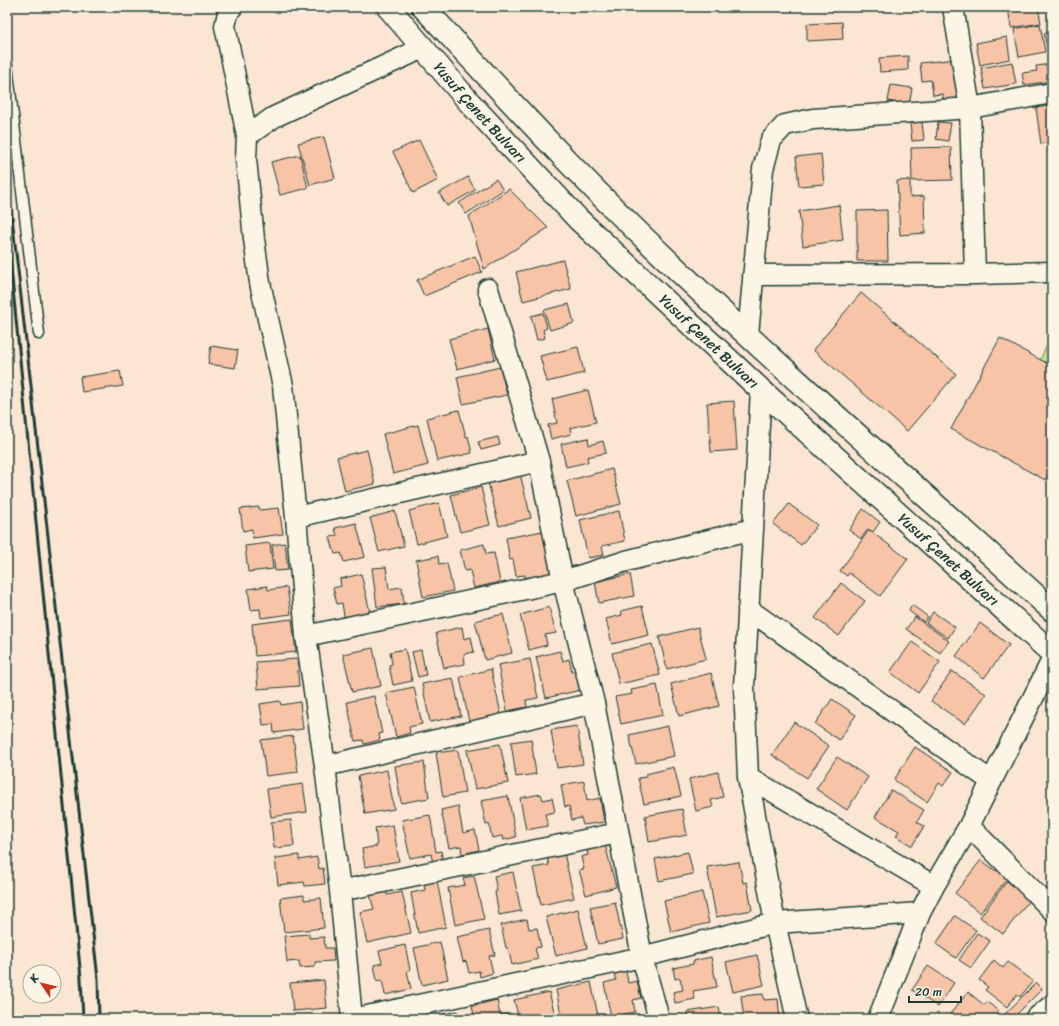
<svg xmlns="http://www.w3.org/2000/svg" width="1059" height="1026" font-family="Sriracha,sans-serif">
<style>
.green{fill:#c8de94;stroke:#748e64}
.building{fill:#f7c4a8;stroke:#1f3d34}
.lines{fill:none;stroke-linecap:round;stroke-linejoin:round}
.lane-casing{stroke:#1f3d34;stroke-width:13}
.street-casing{stroke:#1f3d34;stroke-width:23}
.highway-casing{stroke:#1f3d34;stroke-width:25}
.lane{stroke:#fcf5e5;stroke-width:10}
.street{stroke:#fcf5e5;stroke-width:20}
.highway{stroke:#fcf5e5;stroke-width:22}
.rail{stroke:#1f3d34;stroke-width:3}
.labels{text-anchor:middle;dominant-baseline:central;stroke-width:4;stroke-linejoin:round;paint-order:stroke}
.street-label{font-size:15px;fill:#1f3d34;stroke:#fcf5e5}
</style>
<rect width="100%" height="100%" fill="#fae6d3"/>
<filter id="ink" filterUnits="userSpaceOnUse"><feTurbulence type="fractalNoise" baseFrequency=".025" numOctaves="2"/><feDisplacementMap in="SourceGraphic" scale="8" xChannelSelector="R" yChannelSelector="G"/><feConvolveMatrix kernelMatrix="1 2 1 2 8 2 1 2 1" color-interpolation-filters="sRGB"/></filter>
<g filter="url(#ink)">
<path class="green" d="M 1052,334 L 1052,365 L 1040,360 Z"/>
<path class="building" d="M 1008,7 L 1038,7 L 1041,23 L 1011,28 Z
M 842,22 L 843,39 L 807,41 L 807,24 Z
M 1040,24 L 1045,52 L 1019,57 L 1014,29 Z
M 1052,31 L 1052,52 L 1048,52 L 1044,33 Z
M 1007,37 L 1010,59 L 980,65 L 976,43 Z
M 908,56 L 908,70 L 880,72 L 879,58 Z
M 957,59 L 962,100 L 943,102 L 943,94 L 933,95 L 931,80 L 922,81 L 920,63 Z
M 1012,62 L 1016,84 L 985,89 L 981,68 Z
M 1052,64 L 1052,81 L 1024,85 L 1022,73 L 1037,71 L 1036,66 Z
M 891,85 L 912,88 L 909,105 L 888,101 Z
M 1052,105 L 1052,142 L 1041,144 L 1036,108 Z
M 922,122 L 924,140 L 912,141 L 910,123 Z
M 938,122 L 951,123 L 948,141 L 936,139 Z
M 324,137 L 335,178 L 310,185 L 298,143 Z
M 419,140 L 438,180 L 413,193 L 393,152 Z
M 951,147 L 952,180 L 912,181 L 911,148 Z
M 821,154 L 824,184 L 799,186 L 796,157 Z
M 300,155 L 308,188 L 280,195 L 271,162 Z
M 468,177 L 475,190 L 447,206 L 439,193 Z
M 496,179 L 503,190 L 466,214 L 459,203 Z
M 910,180 L 910,197 L 924,196 L 925,233 L 900,235 L 897,181 Z
M 509,189 L 548,228 L 484,269 L 469,216 Z
M 839,205 L 843,240 L 803,246 L 799,211 Z
M 887,210 L 888,261 L 857,261 L 857,211 Z
M 475,256 L 482,272 L 424,296 L 417,280 Z
M 563,260 L 571,289 L 523,301 L 516,272 Z
M 861,293 L 956,374 L 907,431 L 813,350 Z
M 569,304 L 574,323 L 550,330 L 544,310 Z
M 543,313 L 547,328 L 543,330 L 545,338 L 537,340 L 531,316 Z
M 488,329 L 495,359 L 457,369 L 449,339 Z
M 1000,338 L 1052,366 L 1052,466 L 1045,480 L 951,429 Z
M 211,346 L 238,350 L 235,368 L 208,364 Z
M 578,347 L 584,373 L 547,382 L 540,356 Z
M 500,367 L 507,395 L 463,404 L 457,377 Z
M 120,371 L 123,386 L 82,392 L 80,377 Z
M 588,390 L 596,422 L 570,428 L 571,434 L 551,439 L 548,425 L 557,423 L 552,399 Z
M 734,401 L 737,450 L 711,452 L 707,403 Z
M 459,410 L 466,437 L 468,436 L 472,453 L 437,461 L 427,418 Z
M 418,425 L 428,465 L 393,474 L 383,434 Z
M 498,437 L 500,445 L 481,450 L 478,442 Z
M 588,438 L 589,445 L 603,441 L 606,453 L 587,457 L 588,462 L 566,467 L 561,444 Z
M 367,450 L 375,484 L 345,491 L 337,457 Z
M 612,469 L 621,504 L 576,516 L 567,481 Z
M 520,474 L 531,518 L 499,526 L 488,482 Z
M 481,487 L 490,525 L 460,532 L 451,495 Z
M 439,503 L 447,536 L 417,544 L 409,511 Z
M 789,504 L 817,525 L 801,545 L 773,524 Z
M 259,507 L 260,510 L 279,508 L 283,534 L 253,538 L 252,529 L 243,531 L 240,509 Z
M 863,509 L 880,522 L 873,532 L 868,529 L 861,539 L 849,530 Z
M 395,511 L 404,546 L 379,552 L 370,518 Z
M 619,511 L 625,541 L 602,546 L 604,555 L 588,558 L 580,520 Z
M 356,523 L 365,557 L 344,562 L 341,553 L 335,554 L 330,537 L 337,536 L 335,528 Z
M 869,530 L 908,559 L 880,596 L 849,573 L 847,576 L 840,571 Z
M 543,531 L 551,575 L 526,580 L 525,575 L 516,576 L 513,559 L 510,560 L 506,538 Z
M 270,543 L 273,569 L 248,572 L 245,546 Z
M 285,543 L 288,570 L 275,571 L 272,545 Z
M 484,544 L 486,554 L 494,553 L 500,582 L 474,588 L 470,570 L 465,571 L 460,550 Z
M 438,556 L 439,564 L 447,563 L 453,591 L 423,597 L 416,560 Z
M 386,567 L 389,589 L 402,587 L 404,604 L 377,607 L 372,568 Z
M 361,574 L 371,616 L 345,622 L 342,603 L 337,604 L 333,588 L 341,586 L 340,579 Z
M 630,574 L 634,596 L 599,603 L 595,582 Z
M 841,583 L 865,601 L 839,636 L 815,618 Z
M 267,586 L 268,590 L 287,587 L 291,614 L 261,618 L 260,609 L 251,610 L 248,589 Z
M 912,605 L 928,617 L 924,622 L 909,611 Z
M 642,606 L 649,635 L 612,644 L 606,619 L 622,615 L 621,611 Z
M 549,607 L 556,633 L 545,635 L 547,645 L 529,650 L 520,615 Z
M 933,612 L 955,627 L 948,638 L 926,623 Z
M 503,614 L 512,653 L 485,660 L 475,621 Z
M 915,617 L 949,641 L 940,653 L 906,629 Z
M 292,619 L 296,652 L 255,656 L 252,624 Z
M 980,623 L 1009,645 L 984,678 L 956,656 Z
M 462,627 L 464,639 L 471,637 L 474,652 L 464,654 L 465,664 L 444,668 L 436,633 Z
M 698,627 L 706,659 L 667,669 L 659,637 Z
M 912,642 L 940,662 L 918,693 L 890,672 Z
M 652,644 L 660,675 L 619,684 L 612,653 Z
M 373,648 L 381,686 L 352,692 L 343,654 Z
M 405,649 L 412,681 L 393,685 L 389,665 L 392,664 L 390,652 Z
M 421,650 L 426,675 L 418,677 L 412,652 Z
M 560,651 L 563,661 L 569,659 L 572,672 L 581,670 L 585,689 L 546,698 L 536,657 Z
M 297,659 L 299,686 L 258,689 L 256,662 Z
M 530,659 L 538,698 L 526,700 L 527,707 L 507,711 L 498,665 Z
M 491,669 L 501,714 L 469,722 L 460,677 Z
M 952,671 L 986,694 L 965,724 L 931,701 Z
M 711,673 L 719,706 L 679,716 L 671,684 Z
M 453,678 L 461,716 L 430,722 L 422,684 Z
M 657,685 L 663,715 L 621,724 L 615,697 L 632,694 L 631,690 Z
M 414,687 L 422,724 L 409,727 L 410,733 L 396,737 L 386,693 Z
M 374,696 L 382,733 L 379,734 L 380,740 L 364,744 L 363,740 L 355,741 L 347,702 Z
M 832,699 L 856,715 L 839,740 L 815,724 Z
M 280,701 L 281,705 L 300,702 L 303,729 L 274,733 L 273,724 L 263,725 L 260,704 Z
M 794,722 L 829,746 L 807,778 L 772,755 Z
M 577,726 L 583,764 L 557,768 L 551,730 Z
M 668,726 L 674,756 L 636,764 L 629,735 Z
M 293,736 L 298,772 L 266,776 L 261,740 Z
M 531,739 L 536,774 L 516,777 L 511,742 Z
M 500,744 L 508,783 L 475,789 L 467,750 Z
M 915,747 L 953,772 L 943,786 L 939,783 L 927,802 L 894,780 Z
M 458,750 L 465,793 L 443,797 L 436,753 Z
M 837,757 L 868,777 L 847,810 L 816,789 Z
M 424,762 L 429,798 L 401,803 L 395,766 Z
M 674,767 L 681,796 L 644,804 L 638,778 L 646,777 L 646,774 Z
M 387,770 L 394,809 L 365,814 L 358,776 Z
M 718,772 L 723,797 L 711,800 L 713,807 L 696,811 L 689,779 Z
M 584,781 L 587,801 L 600,798 L 604,822 L 583,825 L 581,818 L 572,820 L 569,806 L 565,807 L 561,785 Z
M 303,784 L 307,812 L 271,817 L 267,789 Z
M 891,790 L 924,810 L 917,822 L 924,826 L 912,846 L 896,836 L 899,831 L 875,817 Z
M 541,794 L 543,800 L 552,798 L 555,812 L 545,814 L 548,826 L 526,830 L 520,798 Z
M 508,796 L 516,837 L 503,840 L 502,836 L 492,838 L 489,824 L 486,825 L 481,801 Z
M 458,806 L 463,833 L 475,830 L 479,850 L 462,854 L 461,846 L 449,848 L 441,810 Z
M 682,809 L 687,835 L 649,842 L 645,816 Z
M 430,815 L 436,852 L 441,851 L 443,861 L 433,863 L 431,854 L 410,858 L 402,820 Z
M 291,820 L 294,846 L 274,848 L 271,822 Z
M 393,825 L 399,861 L 365,867 L 362,849 L 377,846 L 375,828 Z
M 605,844 L 616,887 L 586,895 L 579,870 L 584,869 L 581,857 L 588,855 L 587,849 Z
M 688,852 L 693,874 L 659,881 L 655,859 Z
M 564,853 L 574,898 L 541,905 L 533,868 L 549,865 L 547,857 Z
M 299,855 L 299,860 L 317,857 L 319,869 L 323,868 L 325,884 L 305,886 L 304,882 L 278,885 L 275,858 Z
M 981,860 L 996,871 L 1000,867 L 1010,875 L 980,913 L 955,893 Z
M 739,862 L 743,883 L 747,882 L 752,910 L 716,917 L 707,867 Z
M 513,872 L 521,911 L 499,915 L 495,892 L 497,891 L 494,876 Z
M 474,876 L 484,919 L 455,925 L 448,888 L 465,885 L 463,878 Z
M 437,881 L 446,927 L 418,933 L 411,893 L 425,890 L 424,884 Z
M 1007,881 L 1030,899 L 1003,934 L 980,917 Z
M 386,891 L 387,895 L 402,892 L 411,933 L 367,943 L 360,912 L 374,909 L 370,895 Z
M 702,892 L 709,923 L 671,932 L 664,901 Z
M 304,895 L 304,900 L 321,898 L 324,928 L 284,932 L 280,898 Z
M 615,902 L 623,939 L 598,944 L 590,907 Z
M 578,909 L 587,948 L 556,956 L 546,917 Z
M 955,916 L 976,930 L 956,958 L 936,944 Z
M 527,919 L 529,929 L 537,928 L 541,947 L 535,948 L 538,959 L 512,965 L 508,948 L 506,948 L 501,925 Z
M 489,930 L 495,955 L 489,956 L 493,973 L 480,977 L 479,971 L 469,973 L 466,961 L 463,962 L 457,937 Z
M 977,933 L 990,941 L 971,968 L 959,960 Z
M 309,934 L 309,938 L 324,937 L 325,948 L 333,948 L 334,961 L 315,962 L 315,967 L 300,968 L 299,961 L 287,962 L 284,936 Z
M 440,942 L 448,979 L 422,985 L 414,948 Z
M 405,945 L 410,970 L 407,971 L 411,989 L 385,995 L 382,980 L 377,981 L 374,965 L 382,963 L 379,951 Z
M 757,955 L 764,985 L 733,992 L 726,962 Z
M 711,957 L 717,987 L 693,991 L 695,999 L 675,1003 L 673,992 L 683,990 L 680,978 L 675,979 L 673,968 L 693,964 L 693,961 Z
M 994,960 L 1003,968 L 1008,962 L 1033,981 L 1020,997 L 1017,994 L 1007,1007 L 985,990 L 988,987 L 979,980 Z
M 928,966 L 954,983 L 938,1007 L 912,990 Z
M 626,971 L 628,983 L 637,981 L 641,998 L 633,1000 L 635,1012 L 611,1017 L 604,983 L 616,980 L 614,973 Z
M 324,980 L 327,1008 L 293,1011 L 290,983 Z
M 591,982 L 598,1016 L 587,1019 L 562,1019 L 556,990 Z
M 1036,983 L 1042,989 L 1012,1019 L 1004,1019 L 1002,1017 Z
M 549,992 L 556,1019 L 519,1019 L 514,1000 Z
M 968,992 L 984,1005 L 987,1002 L 999,1011 L 992,1019 L 946,1019 Z
M 763,994 L 764,1000 L 778,999 L 780,1019 L 744,1019 L 741,996 Z
M 497,1000 L 500,1015 L 507,1014 L 509,1019 L 475,1019 L 472,1006 Z
M 719,1007 L 721,1019 L 688,1019 L 687,1012 Z
M 457,1011 L 459,1019 L 422,1019 Z"/>
<g class="lines">
<defs>
<path id="lane" d="M 7,65 L 39,334"/>
<path id="street" d="M 232,7 L 228,13 L 225,26 L 247,136
M 953,7 L 970,108 L 975,274
M 753,275 L 975,274 L 1052,272
M 488,289 L 539,461 L 563,581 L 594,703 L 642,957 L 659,1019
M 748,335 L 763,169 L 771,140 L 785,125 L 813,119 L 970,108 L 1052,93
M 761,390 L 744,686 L 748,777 L 775,923 L 797,1019
M 296,517 L 539,461
M 748,609 L 991,781
M 306,636 L 563,581 L 626,561 L 753,529
M 325,766 L 594,703
M 748,777 L 934,886
M 969,826 L 1052,910
M 340,891 L 618,833
M 352,1019 L 340,891 L 325,766 L 306,636 L 296,517 L 283,386 L 260,283 L 254,239 L 246,159 L 247,136 L 274,117 L 423,48
M 353,1019 L 642,957 L 775,923 L 920,913
M 878,1019 L 920,913 L 934,886 L 969,826 L 1052,660
M 1035,1019 L 1052,1005"/>
<g id="highway">
<path id="s1" d="M 388,7 L 470,103 L 578,219 L 761,390 L 1052,653"/>
<path d="M 423,7 C 494,83 563,160 638,232 C 772,362 914,484 1052,610"/>
</g>
</defs>
<use href="#lane" class="lane-casing"/>
<use href="#street" class="street-casing"/>
<use href="#highway" class="highway-casing"/>
<use href="#lane" class="lane"/>
<use href="#street" class="street"/>
<use href="#highway" class="highway"/>
<path class="rail" d="M 7,173 L 98,979 L 99,1019
M 7,228 L 81,978 L 83,1019"/>
</g>
</g>
<g class="labels">
<g class="street-label">
<text stroke="none"><textPath href="#s1" startOffset="140">Yusuf Çenet Bulvarı</textPath></text>
<text stroke="none"><textPath href="#s1" startOffset="464">Yusuf Çenet Bulvarı</textPath></text>
<text stroke="none"><textPath href="#s1" startOffset="788">Yusuf Çenet Bulvarı</textPath></text>
</g>
</g>
<rect width="1059" height="1026" fill="none" stroke="#fcf5e5" stroke-width="24"/>
<rect x="12" y="12" width="1035" height="1002" fill="none" stroke="#1f3d34" stroke-width="1.5" filter="url(#ink)"/>
<g transform="translate(42 984) rotate(305)"><circle r="19" fill="#fcf5e5" stroke="#a4ab9e"/>
<path d="M0-3L7 15L0 10L-7 15Z" fill="#c8321e"/>
<text y="-6" font-size="11" font-weight="bold" text-anchor="middle" fill="#1f3d34">K</text>
</g>
<path d="M909 996v6h52v-6" fill="none" stroke="#1f3d34" stroke-width="2"/>
<text x="915" y="996" font-size="12" fill="#1f3d34" stroke="#fcf5e5" stroke-width="3" paint-order="stroke">20 m</text>
</svg>
